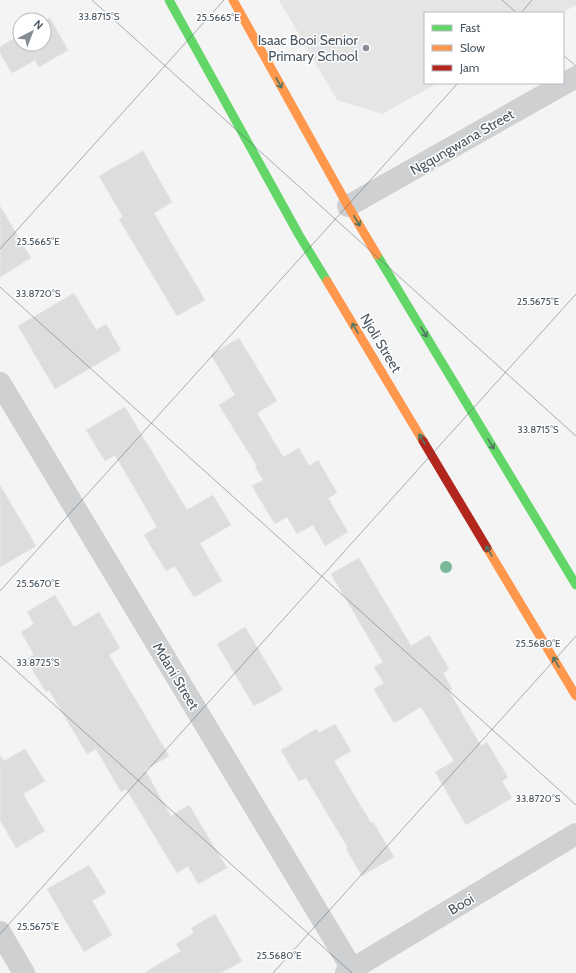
<svg xmlns="http://www.w3.org/2000/svg" width="576" height="973" font-family="Cabin,sans-serif">
<style>
.education{fill:#e6e5e6}
.building{fill:#ddddde;stroke:#e5e6e7}
.lines{fill:none;stroke-linecap:round;stroke-linejoin:round}
.street{stroke:#ced0d2;stroke-width:22}
.fast{stroke:#63d668;stroke-width:9}
.slow{stroke:#ff974d;stroke-width:9}
.jam{stroke:#b3261e;stroke-width:9}
.tree{fill:#7ab899}
.oneway{stroke:#507663}
.ticks{fill:none;stroke:#4a5661;stroke-width:1;stroke-opacity:0.45}
.poi-dot{fill:#868d94;stroke:#fff;stroke-width:1.5}
.labels{text-anchor:middle;dominant-baseline:central;stroke-width:3;stroke-linejoin:round;paint-order:stroke}
.poi-label{font-size:14px;fill:#4a5661;stroke:#fff;text-anchor:end}
.street-label{font-size:14px;fill:#4a5661;stroke:#fff}
.ticks-label{font-size:10px;text-anchor:middle;fill:#4a5661;stroke:#fff;stroke-width:3;stroke-linejoin:round;paint-order:stroke}
</style>
<rect width="100%" height="100%" fill="#f4f4f4"/>
<path class="education" d="M 279,0 L 576,0 L 576,5 L 562,13 L 425,13 L 425,83 L 438,83 L 382,114 L 337,100 Z"/>
<path class="building" d="M 50,18 L 68,50 L 39,67 L 35,60 L 12,73 L 0,53 L 0,47 L 20,35 L 20,44 L 44,44 L 44,21 Z
M 143,151 L 172,202 L 154,213 L 205,300 L 177,316 L 119,219 L 123,217 L 99,176 Z
M 0,206 L 31,258 L 0,277 Z
M 74,293 L 96,330 L 106,324 L 121,350 L 55,389 L 18,326 Z
M 239,338 L 277,401 L 257,413 L 283,457 L 299,448 L 309,466 L 318,460 L 337,493 L 328,498 L 348,532 L 325,546 L 313,525 L 297,534 L 287,517 L 275,524 L 252,486 L 263,480 L 255,467 L 257,466 L 219,405 L 235,395 L 211,355 Z
M 125,407 L 187,510 L 213,495 L 231,525 L 200,543 L 222,581 L 194,597 L 175,566 L 166,571 L 144,535 L 157,527 L 115,455 L 105,461 L 86,430 Z
M 0,485 L 36,546 L 0,567 Z
M 359,558 L 411,646 L 429,635 L 449,669 L 443,673 L 452,689 L 449,691 L 481,746 L 487,742 L 508,777 L 502,781 L 512,798 L 466,825 L 435,772 L 454,761 L 421,707 L 394,723 L 374,689 L 384,683 L 374,667 L 383,662 L 331,574 Z
M 55,595 L 74,627 L 99,612 L 120,648 L 109,655 L 169,756 L 145,770 L 171,816 L 189,805 L 227,868 L 198,884 L 188,866 L 177,873 L 126,789 L 121,792 L 96,749 L 87,754 L 49,690 L 46,692 L 26,659 L 34,655 L 21,632 L 34,624 L 27,612 Z
M 245,627 L 283,690 L 254,706 L 217,644 Z
M 335,724 L 351,751 L 334,761 L 371,823 L 373,822 L 394,857 L 362,876 L 346,849 L 348,848 L 306,778 L 299,781 L 281,750 L 316,729 L 319,733 Z
M 25,749 L 45,781 L 23,794 L 45,831 L 16,848 L 0,820 L 0,755 L 4,761 Z
M 89,865 L 106,893 L 92,901 L 112,935 L 84,952 L 47,889 Z
M 215,914 L 242,961 L 221,973 L 144,973 L 181,951 L 176,944 L 194,933 L 191,928 Z"/>
<g class="lines">
<path class="street" d="M 348,206 L 576,77
M 0,383 L 352,969
M 0,932 L 24,973
M 346,973 L 576,834"/>
<path class="fast" d="M 169,0 L 299,235 L 327,281
M 377,255 L 576,585"/>
<path class="slow" d="M 233,0 L 348,206 L 377,255
M 327,281 L 423,441
M 487,548 L 576,696"/>
<path class="jam" d="M 423,441 L 487,548"/>
</g>
<circle class="tree" cx="446" cy="567" r="6"/>
<defs><path id="oneway-shaft" d="M-6 0H5M1.5-3L5.5 0L1.5 3" fill="none" stroke-width="1.6" stroke-linecap="round" stroke-linejoin="round"/></defs>
<g class="oneway">
<use href="#oneway-shaft" transform="translate(279 83) rotate(61)"/>
<use href="#oneway-shaft" transform="translate(357 221) rotate(59)"/>
<use href="#oneway-shaft" transform="translate(355 328) rotate(-121)"/>
<use href="#oneway-shaft" transform="translate(424 332) rotate(59)"/>
<use href="#oneway-shaft" transform="translate(422 439) rotate(-121)"/>
<use href="#oneway-shaft" transform="translate(491 444) rotate(59)"/>
<use href="#oneway-shaft" transform="translate(489 551) rotate(-121)"/>
<use href="#oneway-shaft" transform="translate(556 662) rotate(-121)"/>
</g>
<path class="ticks" d="M 92,0 L 576,436M 502,0 L 517,13M 521,13 L 532,0M 563,55 L 576,66M 0,249 L 224,0M 0,287 L 576,805M 0,591 L 458,83M 0,656 L 352,973M 0,934 L 576,294M 273,973 L 576,636"/>
<circle class="poi-dot" cx="366" cy="48" r="4"/>
<g class="labels">
<g class="poi-label">
<text x="358" y="40">Isaac Booi Senior<tspan x="358" dy="16">Primary School</tspan></text>
</g>
<g class="street-label">
<text transform="translate(462 142) rotate(-30)">Ngqungwana Street</text>
<text transform="translate(381 343) rotate(59)">Njoli Street</text>
<text transform="translate(176 676) rotate(59)">Mdani Street</text>
<text transform="translate(461 904) rotate(-31)">Booi</text>
</g>
</g>
<g class="ticks-label">
<text x="99" y="20">33.8715°S</text>
<text x="218" y="21">25.5665°E</text>
<text x="38" y="245">25.5665°E</text>
<text x="38" y="297">33.8720°S</text>
<text x="538" y="305">25.5675°E</text>
<text x="538" y="433">33.8715°S</text>
<text x="38" y="587">25.5670°E</text>
<text x="538" y="647">25.5680°E</text>
<text x="38" y="666">33.8725°S</text>
<text x="538" y="802">33.8720°S</text>
<text x="38" y="930">25.5675°E</text>
<text x="279" y="959">25.5680°E</text>
</g>
<rect x="424" y="12" width="140" height="72" fill="#ffffff" stroke="#b7bbc0"/>
<rect x="432" y="25" width="20" height="6" fill="#63d668" stroke="#b7bbc0"/>
<text x="460" y="32" font-size="12" fill="#4a5661">Fast</text>
<rect x="432" y="45" width="20" height="6" fill="#ff974d" stroke="#b7bbc0"/>
<text x="460" y="52" font-size="12" fill="#4a5661">Slow</text>
<rect x="432" y="65" width="20" height="6" fill="#b3261e" stroke="#b7bbc0"/>
<text x="460" y="72" font-size="12" fill="#4a5661">Jam</text>
<g transform="translate(32 32) rotate(42)"><circle r="19" fill="#ffffff" stroke="#b7bbc0"/>
<path d="M0-3L7 15L0 10L-7 15Z" fill="#868d94"/>
<text y="-6" font-size="11" font-weight="bold" text-anchor="middle" fill="#4a5661">N</text>
</g>
</svg>
